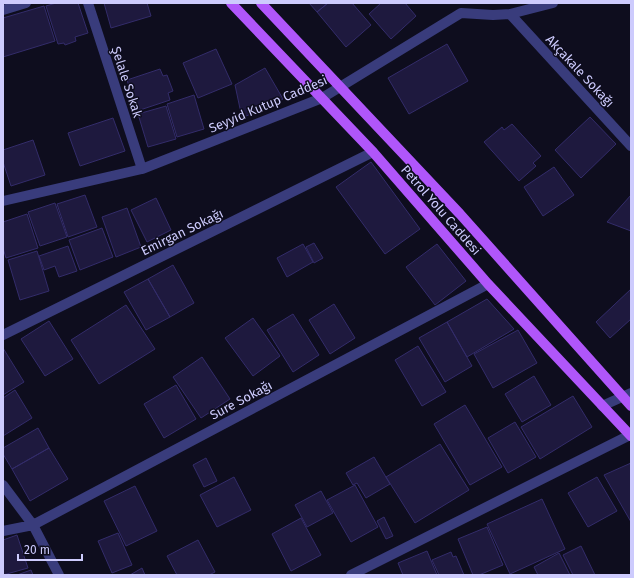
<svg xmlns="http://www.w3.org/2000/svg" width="634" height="578" font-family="'Fira Sans',sans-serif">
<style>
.building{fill:#1e193e;stroke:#332c6a}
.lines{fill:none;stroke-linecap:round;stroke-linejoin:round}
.minor{stroke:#393c7c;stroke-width:10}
.major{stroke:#b056fa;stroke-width:10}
.labels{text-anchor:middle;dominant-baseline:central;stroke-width:3;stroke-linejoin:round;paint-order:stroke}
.street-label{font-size:13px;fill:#cdcbfd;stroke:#0e0d1e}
</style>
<rect width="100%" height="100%" fill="#0e0d1e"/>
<path class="building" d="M 56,3 L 78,3 L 88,33 L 75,37 L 76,41 L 65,45 L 64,43 L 58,44 L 46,6 Z
M 104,3 L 147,3 L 151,16 L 111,28 Z
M 309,3 L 328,3 L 317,12 Z
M 328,3 L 352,3 L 371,25 L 346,47 L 317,12 Z
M 381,3 L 405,3 L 416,16 L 391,39 L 369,14 Z
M 44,6 L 55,41 L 3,57 L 3,18 Z
M 447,44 L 468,81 L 409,114 L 388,78 Z
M 216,49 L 232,84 L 198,98 L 183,63 Z
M 265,68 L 283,99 L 242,118 L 235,85 Z
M 160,69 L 163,76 L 167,75 L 173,91 L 168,93 L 170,100 L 137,111 L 127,80 Z
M 194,95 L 204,129 L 177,137 L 167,104 Z
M 166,106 L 176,139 L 148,147 L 138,114 Z
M 590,117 L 616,144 L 581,178 L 555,150 Z
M 113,118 L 125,151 L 80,166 L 68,133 Z
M 512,124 L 541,156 L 533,163 L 536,166 L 519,181 L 484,142 L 502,127 L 504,130 Z
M 33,140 L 45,175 L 11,186 L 3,162 L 3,150 Z
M 371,162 L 420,229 L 385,254 L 336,187 Z
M 554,167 L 574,195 L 543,216 L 524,187 Z
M 85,195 L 97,227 L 68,237 L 57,204 Z
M 631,195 L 631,231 L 607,222 Z
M 156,198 L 171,230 L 147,242 L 131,210 Z
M 55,203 L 67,237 L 40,246 L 28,212 Z
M 127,208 L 141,247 L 116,257 L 102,217 Z
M 27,214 L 38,248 L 6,258 L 3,248 L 3,222 Z
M 102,228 L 113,257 L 80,270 L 69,240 Z
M 314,243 L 323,258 L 314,263 L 306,247 Z
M 303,244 L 313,262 L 287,277 L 277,258 Z
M 437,244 L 466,281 L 435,305 L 406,267 Z
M 68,246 L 77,271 L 59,277 L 55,266 L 44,270 L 39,256 Z
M 37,251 L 49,291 L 20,300 L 8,260 Z
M 173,265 L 194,303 L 170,317 L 148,279 Z
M 148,279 L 170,317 L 146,330 L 124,292 Z
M 631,289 L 631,319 L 610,338 L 596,322 Z
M 487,299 L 514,329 L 467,357 L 447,322 Z
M 334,304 L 355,338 L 330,354 L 309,320 Z
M 126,305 L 155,349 L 99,384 L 71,340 Z
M 293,314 L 319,355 L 293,372 L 267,330 Z
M 253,318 L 280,356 L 253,376 L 225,338 Z
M 49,321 L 73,359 L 45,376 L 21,339 Z
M 447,322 L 472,366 L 445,382 L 419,338 Z
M 518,330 L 537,363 L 493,388 L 474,354 Z
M 418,346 L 446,392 L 422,406 L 395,360 Z
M 3,348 L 24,382 L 3,395 Z
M 202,357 L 230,399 L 201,418 L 173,377 Z
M 534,376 L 551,405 L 522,422 L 505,394 Z
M 176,385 L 196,419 L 164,438 L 144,404 Z
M 15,390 L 32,418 L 3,436 L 3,398 Z
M 573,396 L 592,427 L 540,459 L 521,427 Z
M 465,405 L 502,467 L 470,485 L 434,424 Z
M 515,422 L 536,457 L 508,473 L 488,438 Z
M 38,428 L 49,448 L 12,469 L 3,454 L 3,448 Z
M 440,444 L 469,490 L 415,523 L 386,477 Z
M 49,448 L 68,479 L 30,501 L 12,469 Z
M 374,457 L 390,484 L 366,498 L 357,483 L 353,485 L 346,473 Z
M 206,458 L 217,481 L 204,487 L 193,465 Z
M 631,463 L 631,522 L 604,475 Z
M 234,477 L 251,510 L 217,527 L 200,495 Z
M 597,477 L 617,511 L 588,527 L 568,493 Z
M 355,485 L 378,527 L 351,542 L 327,500 Z
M 135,486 L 157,531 L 126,546 L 104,501 Z
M 321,491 L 333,513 L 307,527 L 295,505 Z
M 542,499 L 565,549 L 510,574 L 487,524 Z
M 384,517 L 393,536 L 386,539 L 377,521 Z
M 301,518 L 321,555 L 291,571 L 272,534 Z
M 487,527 L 503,565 L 479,575 L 473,575 L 458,539 Z
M 118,533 L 132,565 L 112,573 L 98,541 Z
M 17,535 L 28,568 L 3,575 L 3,540 Z
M 198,540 L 215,572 L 209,575 L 177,575 L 167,556 Z
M 581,546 L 595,575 L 573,575 L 563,555 Z
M 427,551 L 437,575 L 403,575 L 398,563 Z
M 451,552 L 453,557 L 456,556 L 464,575 L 439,575 L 432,560 Z
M 559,553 L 570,575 L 538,575 L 534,567 Z
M 142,568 L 145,575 L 130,575 Z
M 31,570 L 33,575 L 17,575 Z"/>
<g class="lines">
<path class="minor" d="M 88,3 L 142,169
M 3,10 L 26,3
M 510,14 L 631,146
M 3,201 L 142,169 L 322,98 L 461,13 L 493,15 L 510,14 L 553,3
M 3,335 L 373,152
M 602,406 L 631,393
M 3,485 L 33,525 L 59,575
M 3,531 L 33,525 L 488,284
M 351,575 L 630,435"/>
<path class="major" d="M 231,3 L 373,152 L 488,284 L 631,436
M 261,3 L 460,214 L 631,406"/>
</g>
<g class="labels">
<g class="street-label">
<text transform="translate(580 71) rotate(47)">Akçakale Sokağı</text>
<text transform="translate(127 82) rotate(72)">Şelale Sokak</text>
<text transform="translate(268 104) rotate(-23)">Seyyid Kutup Caddesi</text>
<text transform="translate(441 210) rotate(49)">Petrol Yolu Caddesi</text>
<text transform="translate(182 232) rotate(-26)">Emirgan Sokağı</text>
<text transform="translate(241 400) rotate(-28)">Sure Sokağı</text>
</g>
</g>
<rect width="634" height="578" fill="none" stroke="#cdcbfd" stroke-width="8"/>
<path d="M18 554v6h64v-6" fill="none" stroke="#cdcbfd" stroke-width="2"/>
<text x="24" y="554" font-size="12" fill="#cdcbfd" stroke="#0e0d1e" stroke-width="3" paint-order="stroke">20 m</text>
</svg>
